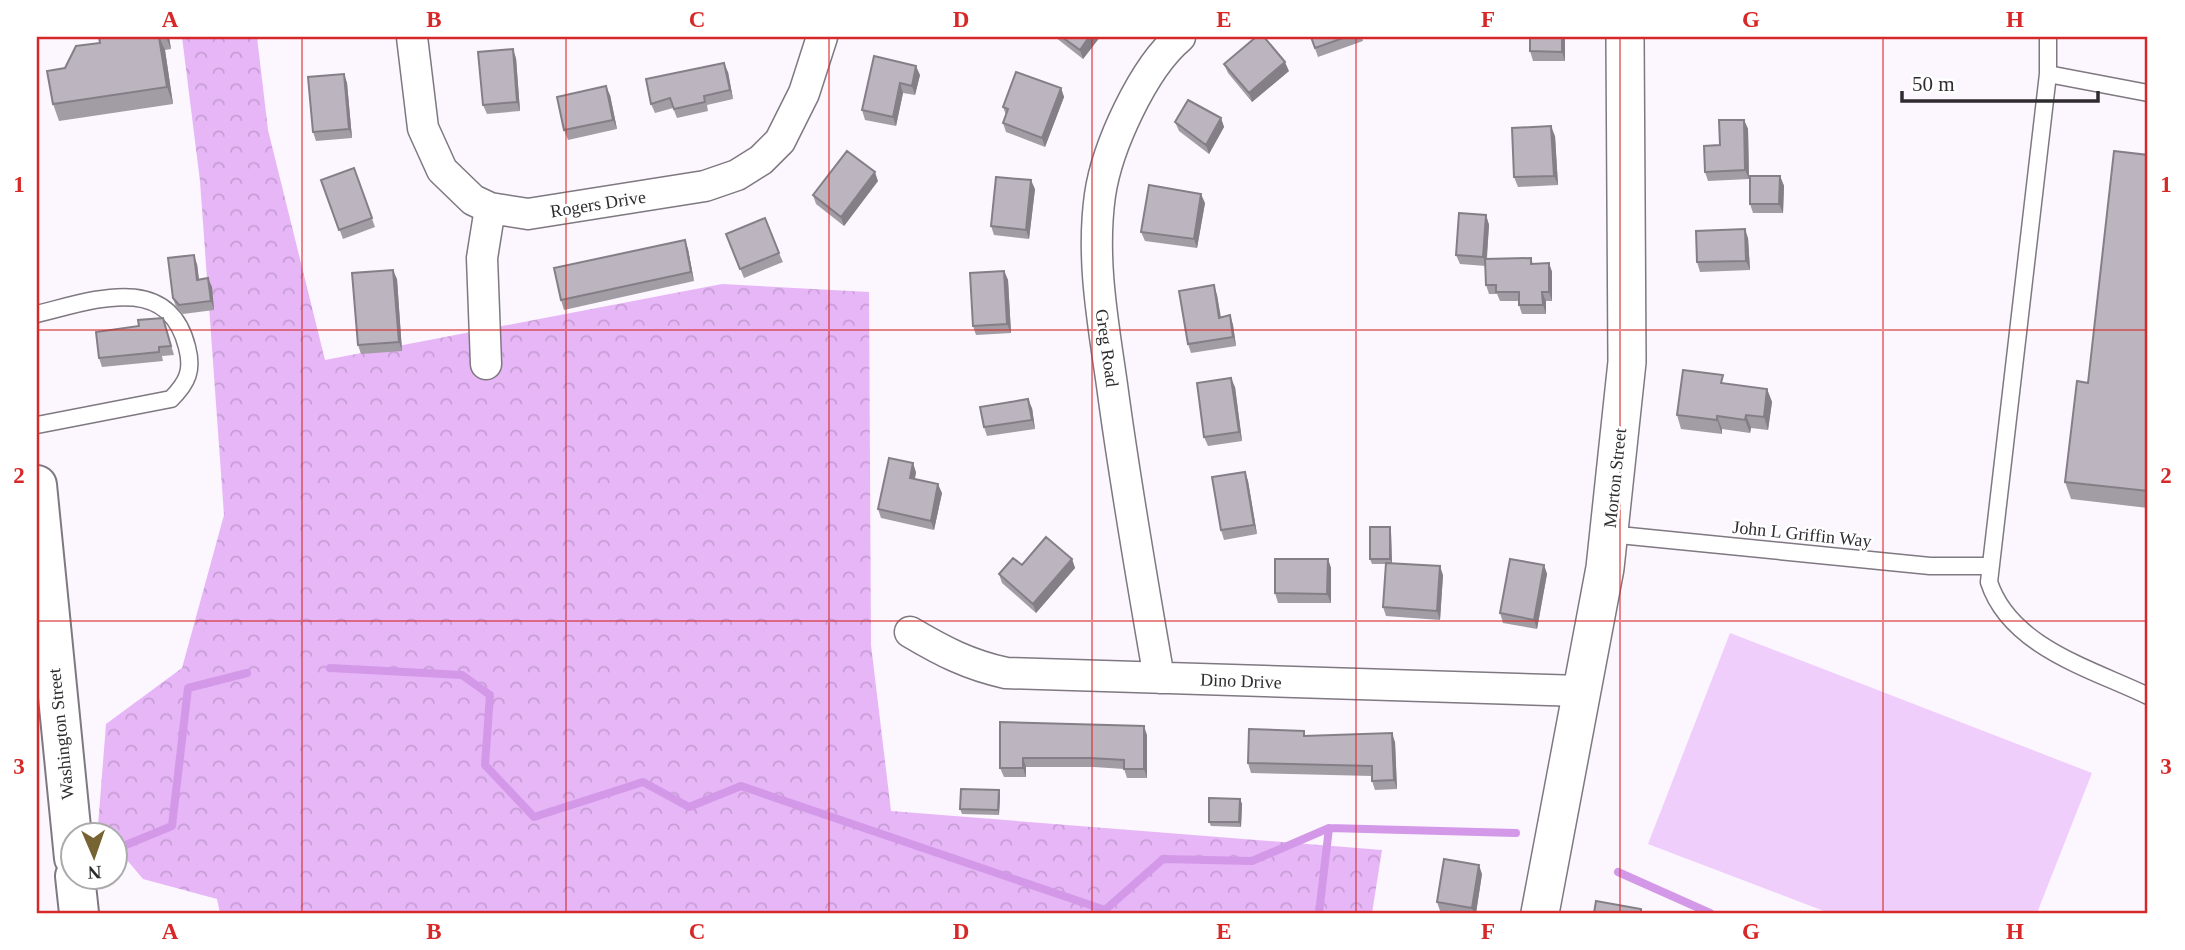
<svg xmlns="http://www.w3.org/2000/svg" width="2185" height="950" font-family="'Times New Roman',serif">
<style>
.forest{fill:url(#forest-crowns)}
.park{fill:#efcefb}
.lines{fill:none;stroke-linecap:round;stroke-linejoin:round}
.stream{stroke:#d498e8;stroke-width:8}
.service-casing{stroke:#7f7881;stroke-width:19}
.minor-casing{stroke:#7f7881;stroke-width:33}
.tertiary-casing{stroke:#7f7881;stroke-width:40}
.primary-casing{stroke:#7f7881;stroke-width:42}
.service{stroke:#fff;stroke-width:16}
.minor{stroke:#fff;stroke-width:30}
.tertiary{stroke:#fff;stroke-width:37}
.primary{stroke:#fff;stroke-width:38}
.wall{fill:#a29ca4}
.shaded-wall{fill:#847f86}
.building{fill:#bcb5bf;stroke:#847f86;stroke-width:2}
.grid{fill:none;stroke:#d62828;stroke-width:2;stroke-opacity:0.55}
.labels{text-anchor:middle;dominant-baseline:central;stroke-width:5;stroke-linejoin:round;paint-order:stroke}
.street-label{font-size:18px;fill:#2f2c30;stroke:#fff}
.neatline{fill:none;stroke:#d62828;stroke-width:2.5}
.grid-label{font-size:23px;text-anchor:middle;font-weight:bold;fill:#d62828}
</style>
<defs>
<pattern id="forest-crowns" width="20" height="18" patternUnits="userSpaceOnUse" patternTransform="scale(1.75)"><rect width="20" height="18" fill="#e6b6f7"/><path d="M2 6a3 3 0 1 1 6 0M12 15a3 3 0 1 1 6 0" fill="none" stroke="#c69dd4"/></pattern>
</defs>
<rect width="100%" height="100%" fill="#fcf6ff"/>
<path class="forest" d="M 182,37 L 257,37 L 268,130 L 325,360 L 722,284 L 869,292 L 871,645 L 891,811 L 1382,850 L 1372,913 L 220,913 L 217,899 L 143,879 L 116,847 L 116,834 L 105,834 L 98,826 L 106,724 L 182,668 L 224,515 L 200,181 Z"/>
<path class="park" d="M 1730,633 L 2092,773 L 2037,913 L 1829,913 L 1648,844 Z"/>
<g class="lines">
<path class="stream" d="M 330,668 L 462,675 L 490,695 L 485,765 L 534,817 L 643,782 L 689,807 L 741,786 L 1105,910 L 1163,859 L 1252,861 L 1329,828 L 1516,833
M 121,847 L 172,826 L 188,688 L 247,673
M 1618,872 L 1710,913
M 1319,913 L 1329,828"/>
<defs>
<path id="service" d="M 2048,37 L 2048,74 L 1989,582 C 2010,647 2092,669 2148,696
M 2048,74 L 2148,93
M 37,314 C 91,301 168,271 187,347 C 193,370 188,382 171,399 L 37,425
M 1609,534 L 1930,566 L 1991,566"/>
<path id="minor" d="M 412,37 L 423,128 L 442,170 L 473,200 L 490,208 L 528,214 L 705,186 L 737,175 L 761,160 L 780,141 L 804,93 L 822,37
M 486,364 L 482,258 L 490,208
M 910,632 C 942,651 969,665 1006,673 L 1581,691
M 1159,678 C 1142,580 1125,483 1112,385 C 1103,322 1091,259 1100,195 C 1107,147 1143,68 1180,37"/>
<path id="tertiary" d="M 1540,913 L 1605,568 L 1627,362 L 1625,37"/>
<path id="primary" d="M 37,485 L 74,858
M 75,876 L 79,913"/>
</defs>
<use href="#service" class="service-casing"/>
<use href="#minor" class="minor-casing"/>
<use href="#tertiary" class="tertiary-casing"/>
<use href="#primary" class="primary-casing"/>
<use href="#service" class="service"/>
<use href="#minor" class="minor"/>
<use href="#tertiary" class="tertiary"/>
<use href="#primary" class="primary"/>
</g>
<path class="wall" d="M 99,37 L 169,37 L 171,49 L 165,50 L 173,104 L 59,121 L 53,104 L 65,68 L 100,43 Z
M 1055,37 L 1100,37 L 1083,59 Z
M 1311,37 L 1362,37 L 1363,41 L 1318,57 Z
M 1565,37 L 1565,61 L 1533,61 L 1530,51 Z
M 874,56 L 920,75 L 915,95 L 903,93 L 896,126 L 865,120 L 862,110 Z
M 516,58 L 520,111 L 487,114 L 483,105 Z
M 1224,64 L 1289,71 L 1252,102 L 1228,73 Z
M 728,72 L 733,99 L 707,105 L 708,111 L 677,118 L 673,108 L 655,113 L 651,104 Z
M 344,74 L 347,83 L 352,138 L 316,141 L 313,132 Z
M 1061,88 L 1064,97 L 1045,147 L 1006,132 L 1003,123 L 1006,115 L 1003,107 Z
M 610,95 L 617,129 L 568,140 L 564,130 Z
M 1221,118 L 1224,127 L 1209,154 L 1179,131 L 1175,122 Z
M 1744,120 L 1748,129 L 1749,179 L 1708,181 L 1705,172 L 1720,145 Z
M 1555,136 L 1558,185 L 1518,187 L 1514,177 Z
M 2148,155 L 2148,508 L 2071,499 L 2065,482 Z
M 354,168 L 375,227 L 343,239 L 321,180 Z
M 1780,176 L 1784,186 L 1783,213 L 1753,213 L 1750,204 Z
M 878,181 L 844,226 L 816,204 L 813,195 Z
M 1035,189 L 1029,239 L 994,235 L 991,226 Z
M 1205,203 L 1197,248 L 1145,241 L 1141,232 Z
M 1486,215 L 1489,225 L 1487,259 L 1531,258 L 1533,264 L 1549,263 L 1552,272 L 1552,301 L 1546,301 L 1546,314 L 1522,314 L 1519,305 L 1519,301 L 1500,301 L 1497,294 L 1489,294 L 1486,285 L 1486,266 L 1460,264 L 1456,255 Z
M 726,234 L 779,253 L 783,262 L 744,278 Z
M 1748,238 L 1750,270 L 1700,272 L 1697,262 Z
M 688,249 L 694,281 L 564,310 L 561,300 Z
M 197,264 L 199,279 L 212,287 L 214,310 L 183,314 L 176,307 L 173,298 Z
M 1004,271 L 1008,280 L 1011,333 L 976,335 L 973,326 Z
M 397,279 L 402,351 L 361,354 L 358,345 Z
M 1217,295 L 1221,317 L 1230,315 L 1233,325 L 1236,346 L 1191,353 L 1188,344 Z
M 163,318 L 174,355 L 162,356 L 163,361 L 102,367 L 99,358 L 139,326 Z
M 1726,384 L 1767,389 L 1772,402 L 1768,430 L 1751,428 L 1750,433 L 1722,429 L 1722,434 L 1681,429 L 1677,415 Z
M 1235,387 L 1242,441 L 1208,446 L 1204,437 Z
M 1032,408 L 1035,429 L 987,436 L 984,427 Z
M 916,472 L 915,479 L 942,493 L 934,530 L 881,518 L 878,509 Z
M 1245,472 L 1248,481 L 1257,534 L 1224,540 L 1221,530 Z
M 1391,532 L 1392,563 L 1443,575 L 1440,620 L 1386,616 L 1383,607 L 1386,564 L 1372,564 L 1370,559 Z
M 1072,559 L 1075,568 L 1036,613 L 1002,583 L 999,574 L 1022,565 Z
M 1328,559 L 1331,568 L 1331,603 L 1278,603 L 1275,593 Z
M 1544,565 L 1547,574 L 1537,629 L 1503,623 L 1500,613 Z
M 1000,722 L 1147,735 L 1147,778 L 1127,778 L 1124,769 L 1094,767 L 1026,767 L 1026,777 L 1004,777 L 1000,768 Z
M 1306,736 L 1395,742 L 1397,789 L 1375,790 L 1372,781 L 1372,776 L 1251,773 L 1248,763 Z
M 1000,795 L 999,815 L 962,814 L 960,809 Z
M 1240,799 L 1242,804 L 1241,827 L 1211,826 L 1209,822 Z
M 1482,874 L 1476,913 L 1452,913 L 1440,911 L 1437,902 Z"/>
<path class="shaded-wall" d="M 159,37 L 165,50 L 173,104 L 167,87 Z
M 166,37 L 169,37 L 171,49 Z
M 1089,37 L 1100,37 L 1083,59 L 1080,50 Z
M 1562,37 L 1565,37 L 1565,61 L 1562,52 Z
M 513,49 L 516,58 L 520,111 L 517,102 Z
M 1285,62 L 1289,71 L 1252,102 L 1249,93 Z
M 724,63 L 728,72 L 733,99 L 730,90 Z
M 916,66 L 920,75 L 915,95 L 912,86 Z
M 344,74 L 347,83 L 352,138 L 349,129 Z
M 900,83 L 903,93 L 896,126 L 893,117 Z
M 606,86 L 610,95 L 617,129 L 613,120 Z
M 1061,88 L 1064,97 L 1045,147 L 1042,138 Z
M 1221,118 L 1224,127 L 1209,154 L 1206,145 Z
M 1744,120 L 1748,129 L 1749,179 L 1745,170 Z
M 1551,126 L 1555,136 L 1558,185 L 1554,176 Z
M 875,172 L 878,181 L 844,226 L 841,217 Z
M 1780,176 L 1784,186 L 1783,213 L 1779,204 Z
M 1031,180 L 1035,189 L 1029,239 L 1026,230 Z
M 1201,194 L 1205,203 L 1197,248 L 1194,239 Z
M 1486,215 L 1489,225 L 1486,266 L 1483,257 Z
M 1745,229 L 1748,238 L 1750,270 L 1746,261 Z
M 685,240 L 688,249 L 694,281 L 691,272 Z
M 194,255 L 197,264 L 200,289 L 197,280 Z
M 1549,263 L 1552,272 L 1552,301 L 1549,292 Z
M 393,270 L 397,279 L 402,351 L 399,342 Z
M 1004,271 L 1008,280 L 1011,333 L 1007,324 Z
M 208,278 L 212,287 L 214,310 L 211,301 Z
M 1214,285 L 1217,295 L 1222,327 L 1219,318 Z
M 1542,292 L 1546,301 L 1546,314 L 1543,305 Z
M 1230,315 L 1233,325 L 1236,346 L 1233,337 Z
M 1231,378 L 1235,387 L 1242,441 L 1239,432 Z
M 1767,389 L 1772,402 L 1768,430 L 1764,417 Z
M 1028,399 L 1032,408 L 1035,429 L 1032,420 Z
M 1746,415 L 1751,428 L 1750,433 L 1745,420 Z
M 1717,416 L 1722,429 L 1722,434 L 1717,420 Z
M 913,463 L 916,472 L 913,487 L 910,478 Z
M 1245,472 L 1248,481 L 1257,534 L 1254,525 Z
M 938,484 L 942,493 L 934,530 L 931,521 Z
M 1390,527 L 1391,532 L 1392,564 L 1390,559 Z
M 1072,559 L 1075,568 L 1036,613 L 1033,604 Z
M 1328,559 L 1331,568 L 1331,603 L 1327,594 Z
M 1544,565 L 1547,574 L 1537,629 L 1534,620 Z
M 1440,566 L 1443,575 L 1440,620 L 1437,611 Z
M 1144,726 L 1147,735 L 1147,778 L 1144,769 Z
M 1392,733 L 1395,742 L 1397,789 L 1394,780 Z
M 1023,758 L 1026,767 L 1026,777 L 1023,768 Z
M 999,790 L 1000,795 L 999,815 L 998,810 Z
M 1240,799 L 1242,804 L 1241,827 L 1239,822 Z
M 1479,865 L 1482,874 L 1476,913 L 1474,913 L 1472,908 Z"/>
<path class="building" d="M 99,37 L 159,37 L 167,87 L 53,104 L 47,71 L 65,68 L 76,46 L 100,43 Z
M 1062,37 L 1089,37 L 1080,50 Z
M 1256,37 L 1264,37 L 1285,62 L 1249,93 L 1224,64 Z
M 1311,37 L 1346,37 L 1315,48 Z
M 1530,37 L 1562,37 L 1562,52 L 1530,51 Z
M 513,49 L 517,102 L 483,105 L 478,52 Z
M 874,56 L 916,66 L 912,86 L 900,83 L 893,117 L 862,110 Z
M 724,63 L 730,90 L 704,96 L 705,102 L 674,109 L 670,98 L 651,104 L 646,79 Z
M 1016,72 L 1061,88 L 1042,138 L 1003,123 L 1008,109 L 1003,107 Z
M 344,74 L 349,129 L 313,132 L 308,77 Z
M 606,86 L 613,120 L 564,130 L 557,97 Z
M 1188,100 L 1221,118 L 1206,145 L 1175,122 Z
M 1719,120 L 1744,120 L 1745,170 L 1705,172 L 1704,146 L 1720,145 Z
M 1551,126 L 1554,176 L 1514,177 L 1512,128 Z
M 847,151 L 875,172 L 841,217 L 813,195 Z
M 2114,151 L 2148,155 L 2148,491 L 2065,482 L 2077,381 L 2088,383 Z
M 354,168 L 372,218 L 339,230 L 321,180 Z
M 1750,176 L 1780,176 L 1779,204 L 1750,204 Z
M 996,177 L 1031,180 L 1026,230 L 991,226 Z
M 1149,185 L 1201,194 L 1194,239 L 1141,232 Z
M 1459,213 L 1486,215 L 1483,257 L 1456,255 Z
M 765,218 L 779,253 L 740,269 L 726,234 Z
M 1745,229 L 1746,261 L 1697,262 L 1696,231 Z
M 685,240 L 691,272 L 561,300 L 554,268 Z
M 194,255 L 197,280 L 208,278 L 211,301 L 179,305 L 173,298 L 168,258 Z
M 1531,258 L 1531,264 L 1549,263 L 1549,292 L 1542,292 L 1543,305 L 1519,305 L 1519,292 L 1496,292 L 1496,285 L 1486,285 L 1485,259 Z
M 393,270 L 399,342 L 358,345 L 352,273 Z
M 1004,271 L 1007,324 L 973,326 L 970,273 Z
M 1214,285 L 1219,318 L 1230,315 L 1233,337 L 1188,344 L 1179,291 Z
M 163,318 L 171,346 L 159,347 L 159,352 L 99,358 L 96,332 L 139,326 L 138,320 Z
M 1683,370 L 1723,375 L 1721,383 L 1767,389 L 1764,417 L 1746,415 L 1745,420 L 1717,416 L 1717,420 L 1677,415 Z
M 1231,378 L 1239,432 L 1204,437 L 1197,383 Z
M 1028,399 L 1032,420 L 984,427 L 980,407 Z
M 889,458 L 913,463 L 910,478 L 938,484 L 931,521 L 878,509 Z
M 1245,472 L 1254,525 L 1221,530 L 1212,477 Z
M 1370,527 L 1390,527 L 1390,559 L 1370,559 Z
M 1046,537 L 1072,559 L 1033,604 L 999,574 L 1013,558 L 1022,565 Z
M 1275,559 L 1328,559 L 1327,594 L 1275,593 Z
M 1510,559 L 1544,565 L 1534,620 L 1500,613 Z
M 1386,563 L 1440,566 L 1437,611 L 1383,607 Z
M 1000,722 L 1144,726 L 1144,769 L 1124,769 L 1124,760 L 1090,758 L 1023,758 L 1023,768 L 1000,768 Z
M 1249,729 L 1304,731 L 1304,736 L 1392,733 L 1394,780 L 1372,781 L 1372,766 L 1248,763 Z
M 961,789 L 999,790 L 998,810 L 960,809 Z
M 1209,798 L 1240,799 L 1239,822 L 1209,822 Z
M 1444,859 L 1479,865 L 1472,908 L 1437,902 Z
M 1596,901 L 1641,909 L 1641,913 L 1594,913 Z"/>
<path class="grid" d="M 302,37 L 302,913M 566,37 L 566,913M 829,37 L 829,913M 1092,37 L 1092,913M 1356,37 L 1356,913M 1620,37 L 1620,913M 1883,37 L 1883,913M 37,330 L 2148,330M 37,621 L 2148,621"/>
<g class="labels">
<g class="street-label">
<text transform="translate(598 204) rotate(-9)">Rogers Drive</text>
<text transform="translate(1107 348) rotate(82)">Greg Road</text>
<text transform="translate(1615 478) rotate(-84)">Morton Street</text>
<text transform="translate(1802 534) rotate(6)">John L Griffin Way</text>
<text transform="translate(1241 681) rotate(2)">Dino Drive</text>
<text transform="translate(61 734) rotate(-96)">Washington Street</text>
</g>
</g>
<rect width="2185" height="950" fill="none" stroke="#ffffff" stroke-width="77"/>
<g transform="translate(94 856) rotate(178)"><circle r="33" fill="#ffffff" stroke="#acabac" stroke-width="2"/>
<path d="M0-5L12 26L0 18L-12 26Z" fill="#766432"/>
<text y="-10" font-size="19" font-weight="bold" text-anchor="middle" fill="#2f2c30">N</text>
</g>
<path d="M1902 91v10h196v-10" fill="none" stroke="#2f2c30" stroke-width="3.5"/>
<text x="1912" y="91" font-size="21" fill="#2f2c30" stroke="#ffffff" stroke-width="5" paint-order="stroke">50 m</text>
<rect x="38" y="38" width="2108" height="874" class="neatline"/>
<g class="grid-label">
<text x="170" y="27">A</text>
<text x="434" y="27">B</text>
<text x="697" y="27">C</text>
<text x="961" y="27">D</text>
<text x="1224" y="27">E</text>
<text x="1488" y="27">F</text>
<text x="1751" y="27">G</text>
<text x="2015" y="27">H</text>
<text x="19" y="192">1</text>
<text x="2166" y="192">1</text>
<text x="19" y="483">2</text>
<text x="2166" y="483">2</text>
<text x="19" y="774">3</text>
<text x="2166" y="774">3</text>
<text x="170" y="939">A</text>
<text x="434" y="939">B</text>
<text x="697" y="939">C</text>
<text x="961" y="939">D</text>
<text x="1224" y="939">E</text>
<text x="1488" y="939">F</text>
<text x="1751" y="939">G</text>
<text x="2015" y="939">H</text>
</g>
</svg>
